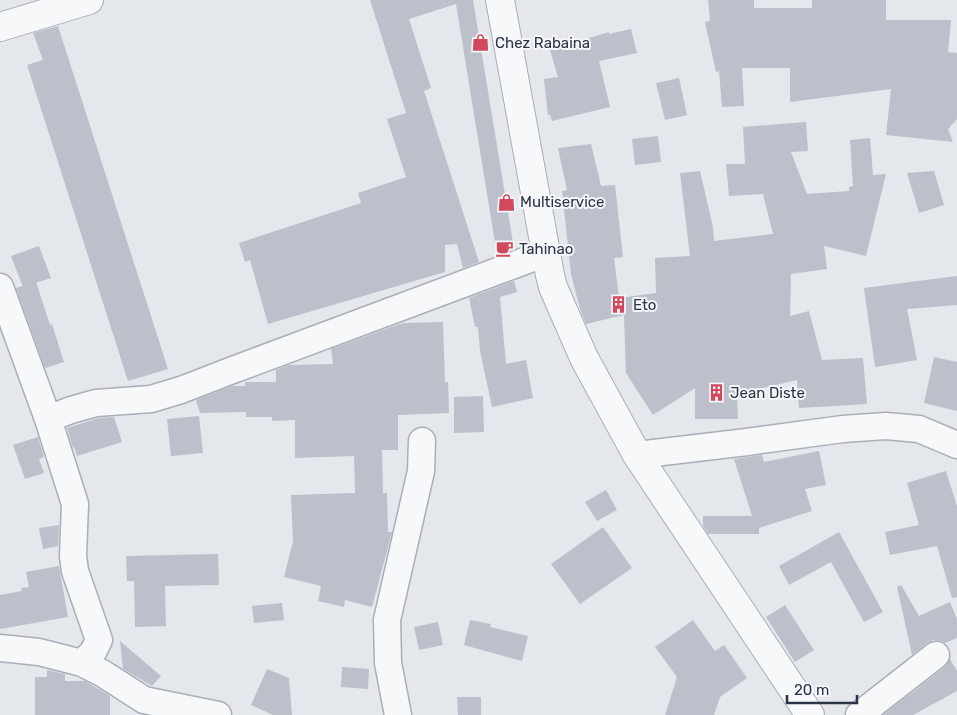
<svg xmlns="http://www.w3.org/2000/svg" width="957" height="715" font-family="Rubik,sans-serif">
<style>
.building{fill:#bbc0ca}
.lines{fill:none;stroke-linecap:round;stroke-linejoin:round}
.minor-casing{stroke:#a9aeb7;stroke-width:29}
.tertiary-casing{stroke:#a9aeb7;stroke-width:30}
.minor{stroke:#f7f8fa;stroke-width:26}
.tertiary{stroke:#f7f8fa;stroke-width:28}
.labels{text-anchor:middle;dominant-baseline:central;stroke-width:4;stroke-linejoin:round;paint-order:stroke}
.poi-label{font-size:15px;fill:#2b3445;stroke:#f4f6f9;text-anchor:start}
</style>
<rect width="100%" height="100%" fill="#e4e7ec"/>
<path class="building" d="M 370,0 L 473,0 L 514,249 L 497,255 L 456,4 L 409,19 L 431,88 L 424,91 L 479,262 L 463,268 L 457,244 L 445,245 L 445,272 L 268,324 L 250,260 L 245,262 L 239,243 L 361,203 L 358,193 L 406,177 L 387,119 L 406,113 Z
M 708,0 L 754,0 L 754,8 L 812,8 L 812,0 L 886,0 L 886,20 L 951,20 L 948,52 L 957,53 L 957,119 L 948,129 L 953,142 L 886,135 L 891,89 L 790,102 L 790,68 L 742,68 L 744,106 L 722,107 L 719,71 L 716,72 L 705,22 L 710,21 Z
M 58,26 L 168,369 L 128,381 L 27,65 L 43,60 L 33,33 Z
M 631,29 L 637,53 L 599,61 L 610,107 L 552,121 L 550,115 L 548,115 L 544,79 L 558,77 L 550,50 L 609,32 L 609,34 Z
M 679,78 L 687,115 L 665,120 L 656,83 Z
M 806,122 L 808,151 L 791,152 L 807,194 L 849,191 L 849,187 L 853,186 L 850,140 L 870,138 L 873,175 L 886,174 L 866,256 L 824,246 L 827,269 L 791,274 L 790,316 L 809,311 L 822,360 L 863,358 L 867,404 L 799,408 L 797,380 L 737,394 L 738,419 L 695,419 L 695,388 L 653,415 L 626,373 L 624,315 L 586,324 L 580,309 L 571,274 L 562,191 L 567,190 L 558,148 L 591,144 L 601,186 L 615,185 L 623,257 L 614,258 L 619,298 L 656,293 L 655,258 L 690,256 L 680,173 L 700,171 L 713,227 L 714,241 L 773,234 L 763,194 L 729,196 L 726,164 L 745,164 L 743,127 Z
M 658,136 L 661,162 L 635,165 L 632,139 Z
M 934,171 L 944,205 L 919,213 L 907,173 Z
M 39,246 L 51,278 L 23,287 L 11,256 Z
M 957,276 L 957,305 L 907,309 L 917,360 L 875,367 L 864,288 Z
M 514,281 L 517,292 L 500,297 L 506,364 L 526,360 L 533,398 L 492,407 L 480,351 L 478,327 L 475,327 L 469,298 Z
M 36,282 L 50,325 L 52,324 L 64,362 L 45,368 L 16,288 Z
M 443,322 L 445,382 L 448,382 L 449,413 L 398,415 L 398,450 L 382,450 L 383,493 L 387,493 L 388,532 L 392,532 L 372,607 L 345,600 L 344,607 L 318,601 L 321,586 L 284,577 L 293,541 L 291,495 L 355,493 L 354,456 L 295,458 L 295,420 L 272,421 L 272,417 L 246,417 L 246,412 L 200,413 L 196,400 L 232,386 L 245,386 L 245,382 L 276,382 L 276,370 L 288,365 L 333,364 L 331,349 L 394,326 L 404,323 Z
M 934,357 L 957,362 L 957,411 L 924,403 Z
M 483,396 L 484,432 L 454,433 L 454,397 Z
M 199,416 L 203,453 L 171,456 L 167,419 Z
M 114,417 L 122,442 L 77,456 L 74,447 L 73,448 L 67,428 L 99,418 Z
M 38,437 L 44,457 L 39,459 L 44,473 L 25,479 L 13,445 Z
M 819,451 L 826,485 L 805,489 L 812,511 L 759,528 L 759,534 L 708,534 L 703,526 L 703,516 L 752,516 L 734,459 L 762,455 L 764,462 Z
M 946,471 L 957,506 L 957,597 L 952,598 L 937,546 L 890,555 L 885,532 L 919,525 L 907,483 Z
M 606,490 L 617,510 L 597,521 L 585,502 Z
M 59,525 L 58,546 L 43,549 L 39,528 Z
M 603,527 L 632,568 L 580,604 L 551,564 Z
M 839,532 L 883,612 L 864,622 L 831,562 L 789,585 L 779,566 Z
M 218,554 L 219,585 L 165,586 L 166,626 L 135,627 L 134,581 L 127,581 L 126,556 Z
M 59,566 L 68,617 L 0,629 L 0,595 L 22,591 L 21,588 L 29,587 L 26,572 Z
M 901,585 L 919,616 L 950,602 L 957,619 L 957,638 L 945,643 L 941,641 L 933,640 L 927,643 L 912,655 L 897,587 Z
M 282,603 L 284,620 L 254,623 L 252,606 Z
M 785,605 L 814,650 L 795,662 L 766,617 Z
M 470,620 L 491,624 L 490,627 L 528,636 L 522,661 L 464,645 Z
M 693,620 L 715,651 L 724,645 L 747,678 L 720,697 L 714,715 L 665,715 L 677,677 L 655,647 Z
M 438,622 L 443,645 L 419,650 L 414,627 Z
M 120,641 L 161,676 L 152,686 L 123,669 Z
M 950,659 L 957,671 L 957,691 L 913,715 L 883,715 L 945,667 Z
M 342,667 L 369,669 L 368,689 L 341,687 Z
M 267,669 L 289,678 L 292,715 L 273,715 L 251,705 Z
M 47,670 L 65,674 L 65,681 L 85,681 L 110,696 L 110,715 L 35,715 L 35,677 L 47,677 Z
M 457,697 L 481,697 L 481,715 L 458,715 Z"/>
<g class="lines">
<defs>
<path id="minor" d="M 0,287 L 48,419 L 75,504 L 73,556 L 75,571 L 99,640 L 93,652 L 82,663
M 48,419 L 71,410 L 96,403 L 151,399 L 181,390 L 230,371 L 546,253
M 637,455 L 747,442 L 843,429 L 886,426 L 919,429 L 957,445
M 0,648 L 39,652 L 82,663 L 102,673 L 144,700 L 218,715
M 398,715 L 388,663 L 387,620 L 421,471 L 422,441
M 859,715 L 936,655"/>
<path id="tertiary" d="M 500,0 L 550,275 L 553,287 L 584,358 L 637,455 L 810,715
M 0,27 L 89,0"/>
</defs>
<use href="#minor" class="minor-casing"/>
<use href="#tertiary" class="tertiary-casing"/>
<use href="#minor" class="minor"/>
<use href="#tertiary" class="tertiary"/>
</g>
<defs>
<symbol id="shop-bare" viewBox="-9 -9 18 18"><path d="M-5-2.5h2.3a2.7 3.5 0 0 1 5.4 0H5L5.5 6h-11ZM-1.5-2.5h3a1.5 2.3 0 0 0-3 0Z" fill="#d1495b" stroke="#f4f6f9" stroke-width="2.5" paint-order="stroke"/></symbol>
<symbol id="cafe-bare" viewBox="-9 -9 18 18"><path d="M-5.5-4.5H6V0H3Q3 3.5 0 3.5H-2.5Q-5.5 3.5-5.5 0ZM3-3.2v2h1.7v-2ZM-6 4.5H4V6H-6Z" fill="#d1495b" stroke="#f4f6f9" stroke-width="2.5" paint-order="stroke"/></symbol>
<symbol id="building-bare" viewBox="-9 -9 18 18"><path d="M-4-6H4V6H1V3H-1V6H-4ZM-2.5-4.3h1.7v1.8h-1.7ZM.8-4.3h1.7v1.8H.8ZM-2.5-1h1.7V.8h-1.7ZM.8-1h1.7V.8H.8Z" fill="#d1495b" stroke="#f4f6f9" stroke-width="2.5" paint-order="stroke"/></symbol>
</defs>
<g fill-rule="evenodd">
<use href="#shop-bare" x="468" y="30" width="25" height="25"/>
<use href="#shop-bare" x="494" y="190" width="25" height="25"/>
<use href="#cafe-bare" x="492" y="236" width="25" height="25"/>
<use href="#building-bare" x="606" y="292" width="25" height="25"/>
<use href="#building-bare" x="704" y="380" width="25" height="25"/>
</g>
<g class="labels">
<g class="poi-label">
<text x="495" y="43">Chez Rabaina</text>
<text x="520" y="202">Multiservice</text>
<text x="519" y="249">Tahinao</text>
<text x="633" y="305">Eto</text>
<text x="730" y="393">Jean Diste</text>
</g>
</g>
<path d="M787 695v8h70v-8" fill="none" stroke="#2b3445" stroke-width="2.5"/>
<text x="794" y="695" font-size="15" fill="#2b3445" stroke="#f4f6f9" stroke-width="4" paint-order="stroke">20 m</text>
</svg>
